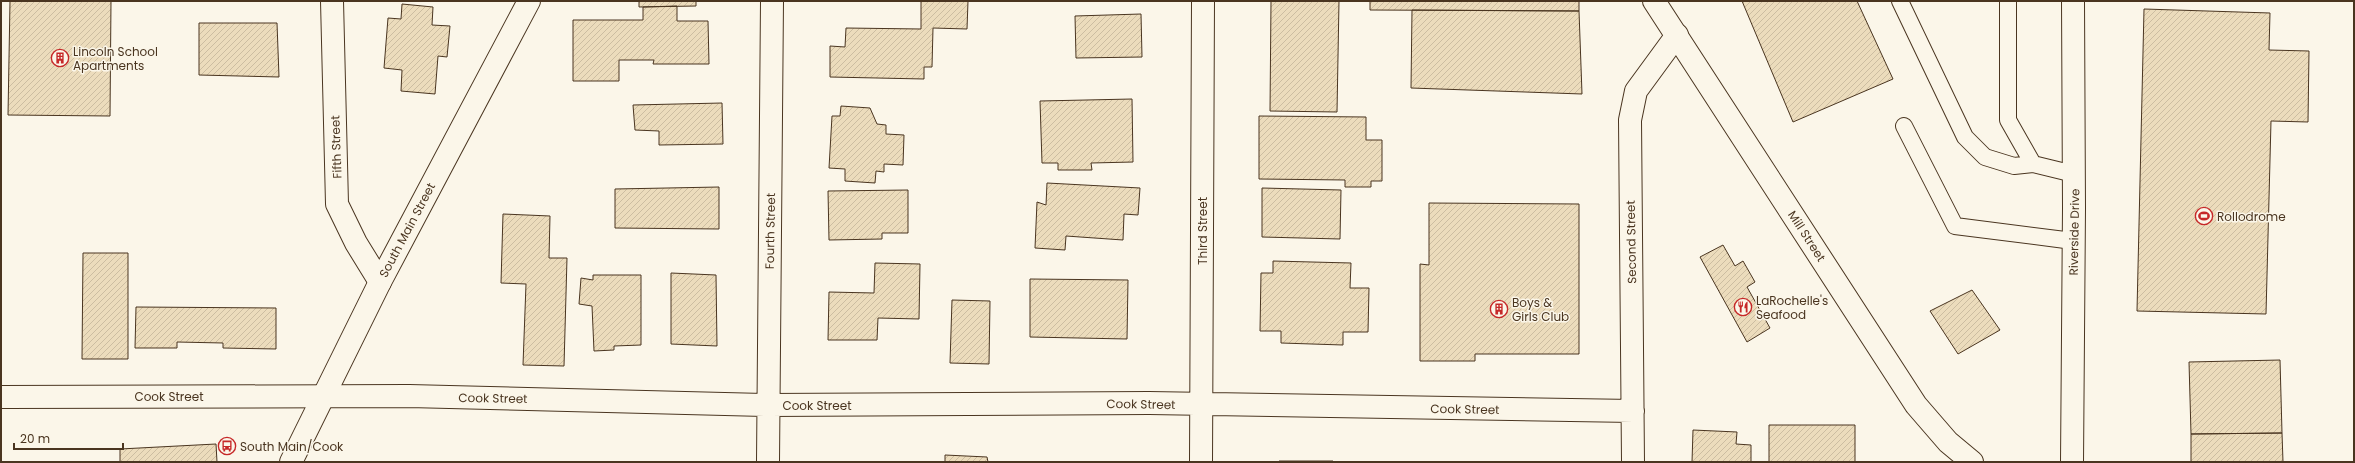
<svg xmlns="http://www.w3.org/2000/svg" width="2355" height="463" font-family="Poppins,sans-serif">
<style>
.building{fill:url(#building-hatch);stroke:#4a3520}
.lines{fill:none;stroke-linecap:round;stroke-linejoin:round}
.service-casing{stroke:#4a3520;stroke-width:18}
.minor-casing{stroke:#4a3520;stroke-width:24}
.tertiary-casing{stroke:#4a3520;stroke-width:24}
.secondary-casing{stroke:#4a3520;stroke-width:24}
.service{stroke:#fbf6e9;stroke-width:16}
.minor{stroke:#fbf6e9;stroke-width:22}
.tertiary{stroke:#fbf6e9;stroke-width:22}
.secondary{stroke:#fbf6e9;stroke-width:22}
.labels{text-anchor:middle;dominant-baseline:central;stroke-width:3;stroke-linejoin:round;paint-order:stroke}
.poi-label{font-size:12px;fill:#4a3520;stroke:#fbf6e9;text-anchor:start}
.street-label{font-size:12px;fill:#4a3520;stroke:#fbf6e9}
</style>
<defs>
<pattern id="building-hatch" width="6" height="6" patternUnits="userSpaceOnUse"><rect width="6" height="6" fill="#ecdcbc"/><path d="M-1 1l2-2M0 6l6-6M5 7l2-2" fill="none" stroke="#ccbda1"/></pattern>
</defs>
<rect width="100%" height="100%" fill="#fbf6e9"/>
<path class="building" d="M 10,1 L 111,1 L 110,116 L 8,115 Z
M 639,1 L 696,1 L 696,6 L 639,7 Z
M 921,1 L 968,1 L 967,29 L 933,28 L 932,67 L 924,67 L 924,79 L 830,77 L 830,46 L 845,47 L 846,28 L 921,29 Z
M 1271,1 L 1339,1 L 1337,112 L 1270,111 Z
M 1370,1 L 1579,1 L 1579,11 L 1370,10 Z
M 1742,1 L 1857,1 L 1893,79 L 1793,122 Z
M 402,4 L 433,7 L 432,25 L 450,26 L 447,57 L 438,56 L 435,94 L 401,91 L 402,70 L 384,68 L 388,18 L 401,19 Z
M 677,6 L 677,21 L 708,21 L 709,64 L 653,64 L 654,60 L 619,60 L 619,81 L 573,81 L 573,20 L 643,20 L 643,7 Z
M 2144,9 L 2270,13 L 2269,50 L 2309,51 L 2308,122 L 2271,121 L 2266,314 L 2137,311 Z
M 1412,10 L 1579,11 L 1582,94 L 1411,88 Z
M 1141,14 L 1142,57 L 1076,58 L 1075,16 Z
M 199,23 L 277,23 L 279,77 L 199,75 Z
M 1132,99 L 1133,162 L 1091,163 L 1092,170 L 1058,170 L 1058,163 L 1042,163 L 1040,101 Z
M 722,103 L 723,144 L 659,145 L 659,131 L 635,130 L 633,105 Z
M 841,106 L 870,108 L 877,124 L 886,125 L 886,134 L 904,135 L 903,165 L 884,164 L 884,172 L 876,171 L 875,183 L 845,181 L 845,169 L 829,168 L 832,116 L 840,116 Z
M 1259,116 L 1366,117 L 1366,140 L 1382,140 L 1382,181 L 1371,181 L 1371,187 L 1345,187 L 1345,180 L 1259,179 Z
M 1047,183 L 1140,188 L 1138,215 L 1124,214 L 1123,240 L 1066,236 L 1065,250 L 1035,248 L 1037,202 L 1046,205 Z
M 719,187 L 719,229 L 615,228 L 615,189 Z
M 1262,188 L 1341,190 L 1340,239 L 1262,237 Z
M 908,190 L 908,233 L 882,233 L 882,239 L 829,240 L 828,191 Z
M 1429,203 L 1579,204 L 1579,354 L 1475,354 L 1475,361 L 1420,361 L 1420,264 L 1429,265 Z
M 503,214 L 550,216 L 549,258 L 567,258 L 564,366 L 523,365 L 526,284 L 501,283 Z
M 1723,245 L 1735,266 L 1743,261 L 1755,282 L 1747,287 L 1770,328 L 1747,342 L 1700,257 Z
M 83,253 L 128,253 L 128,359 L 82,359 Z
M 1273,261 L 1351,263 L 1350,288 L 1369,288 L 1368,332 L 1343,332 L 1343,345 L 1281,343 L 1281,331 L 1260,331 L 1261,273 L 1273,273 Z
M 875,263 L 920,264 L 919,319 L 878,318 L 877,340 L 828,340 L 829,292 L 874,293 Z
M 671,273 L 716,275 L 717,346 L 671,344 Z
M 593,275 L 641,275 L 641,345 L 614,346 L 614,350 L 594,351 L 592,306 L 579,304 L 581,278 L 593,280 Z
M 1030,279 L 1128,280 L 1127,339 L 1030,337 Z
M 1972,290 L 2000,330 L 1958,354 L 1930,311 Z
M 952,300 L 990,301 L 989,364 L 950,363 Z
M 136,307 L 276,308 L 276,349 L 223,348 L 223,343 L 177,342 L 177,348 L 135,348 Z
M 2280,360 L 2282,433 L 2191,434 L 2189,362 Z
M 1769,425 L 1855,425 L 1855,462 L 1769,462 Z
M 1693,430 L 1737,432 L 1736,444 L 1751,445 L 1751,462 L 1692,462 Z
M 2282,433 L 2283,462 L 2191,462 L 2191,434 Z
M 216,444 L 217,462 L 120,462 L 120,449 Z
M 945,455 L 987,457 L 988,462 L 945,462 Z
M 1279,461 L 1333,461 L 1333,462 L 1279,462 Z"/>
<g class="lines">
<defs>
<path id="service" d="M 1900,1 L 1965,137 L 1985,157 L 2014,166 L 2033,164 L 2074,174
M 2008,1 L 2008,120 L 2033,164
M 1904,126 L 1955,226 L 2073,241"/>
<path id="minor" d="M 332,1 L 337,204 L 356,243 L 380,282
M 1,397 L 409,396 L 768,405 L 1149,403 L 1633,411
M 768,462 L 772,1
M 1201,462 L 1203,1
M 1633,462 L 1630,120 L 1636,91 L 1677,35"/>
<path id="tertiary" d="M 291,462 L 380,282 L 529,1"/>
<path id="secondary" d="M 1654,1 L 1916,405 L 1948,442 L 1972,462
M 2072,462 L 2074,208 L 2073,1"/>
</defs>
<use href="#service" class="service-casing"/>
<use href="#minor" class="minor-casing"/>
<use href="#tertiary" class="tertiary-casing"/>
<use href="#secondary" class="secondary-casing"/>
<use href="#service" class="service"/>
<use href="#minor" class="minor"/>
<use href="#tertiary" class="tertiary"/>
<use href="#secondary" class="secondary"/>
</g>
<defs>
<symbol id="building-ring" viewBox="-11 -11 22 22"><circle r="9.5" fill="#fbf6e9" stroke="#c62828" stroke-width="1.5"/><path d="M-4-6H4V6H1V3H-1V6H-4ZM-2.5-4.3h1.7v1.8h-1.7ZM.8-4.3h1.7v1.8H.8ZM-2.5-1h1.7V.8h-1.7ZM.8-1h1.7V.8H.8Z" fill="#c62828"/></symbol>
<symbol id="stadium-ring" viewBox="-11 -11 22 22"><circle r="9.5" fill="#fbf6e9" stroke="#c62828" stroke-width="1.5"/><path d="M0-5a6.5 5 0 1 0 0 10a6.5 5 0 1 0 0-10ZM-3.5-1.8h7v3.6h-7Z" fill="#c62828"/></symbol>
<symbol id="restaurant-ring" viewBox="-11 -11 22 22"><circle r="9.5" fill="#fbf6e9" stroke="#c62828" stroke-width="1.5"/><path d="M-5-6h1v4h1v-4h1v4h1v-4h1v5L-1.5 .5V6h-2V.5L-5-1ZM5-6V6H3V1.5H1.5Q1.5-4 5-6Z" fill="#c62828"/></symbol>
<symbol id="bus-ring" viewBox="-11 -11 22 22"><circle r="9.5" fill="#fbf6e9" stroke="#c62828" stroke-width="1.5"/><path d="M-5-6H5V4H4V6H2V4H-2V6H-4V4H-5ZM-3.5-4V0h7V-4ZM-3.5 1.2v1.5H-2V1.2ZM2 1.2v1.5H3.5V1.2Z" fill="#c62828"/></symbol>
</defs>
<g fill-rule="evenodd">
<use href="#building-ring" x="50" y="48" width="20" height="20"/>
<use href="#stadium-ring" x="2194" y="206" width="20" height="20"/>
<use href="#restaurant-ring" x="1733" y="297" width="20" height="20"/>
<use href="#building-ring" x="1489" y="299" width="20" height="20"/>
<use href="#bus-ring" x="217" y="436" width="20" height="20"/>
</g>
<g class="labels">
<g class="poi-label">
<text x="73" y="51">Lincoln School<tspan x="73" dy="14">Apartments</tspan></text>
<text x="2217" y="216">Rollodrome</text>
<text x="1756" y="300">LaRochelle's<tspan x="1756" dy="14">Seafood</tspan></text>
<text x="1512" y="302">Boys &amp;<tspan x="1512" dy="14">Girls Club</tspan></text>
<text x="240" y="446">South Main/Cook</text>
</g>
<g class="street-label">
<text transform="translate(336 147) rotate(-92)">Fifth Street</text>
<text transform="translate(407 230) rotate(-62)">South Main Street</text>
<text transform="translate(770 231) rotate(-89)">Fourth Street</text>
<text transform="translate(1202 231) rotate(-90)">Third Street</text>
<text transform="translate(2074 232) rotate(-89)">Riverside Drive</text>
<text transform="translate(1807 236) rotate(57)">Mill Street</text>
<text transform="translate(1631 242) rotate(-91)">Second Street</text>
<text x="169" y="396">Cook Street</text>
<text transform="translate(493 398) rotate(1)">Cook Street</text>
<text transform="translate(1141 404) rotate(1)">Cook Street</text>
<text x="817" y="405">Cook Street</text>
<text transform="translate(1465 409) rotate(1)">Cook Street</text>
</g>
</g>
<rect width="2355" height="463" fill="none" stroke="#4a3520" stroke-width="4"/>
<path d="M14 443v6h109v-6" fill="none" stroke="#4a3520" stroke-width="2"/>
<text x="20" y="443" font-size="12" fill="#4a3520" stroke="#fbf6e9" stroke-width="3" paint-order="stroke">20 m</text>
</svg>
